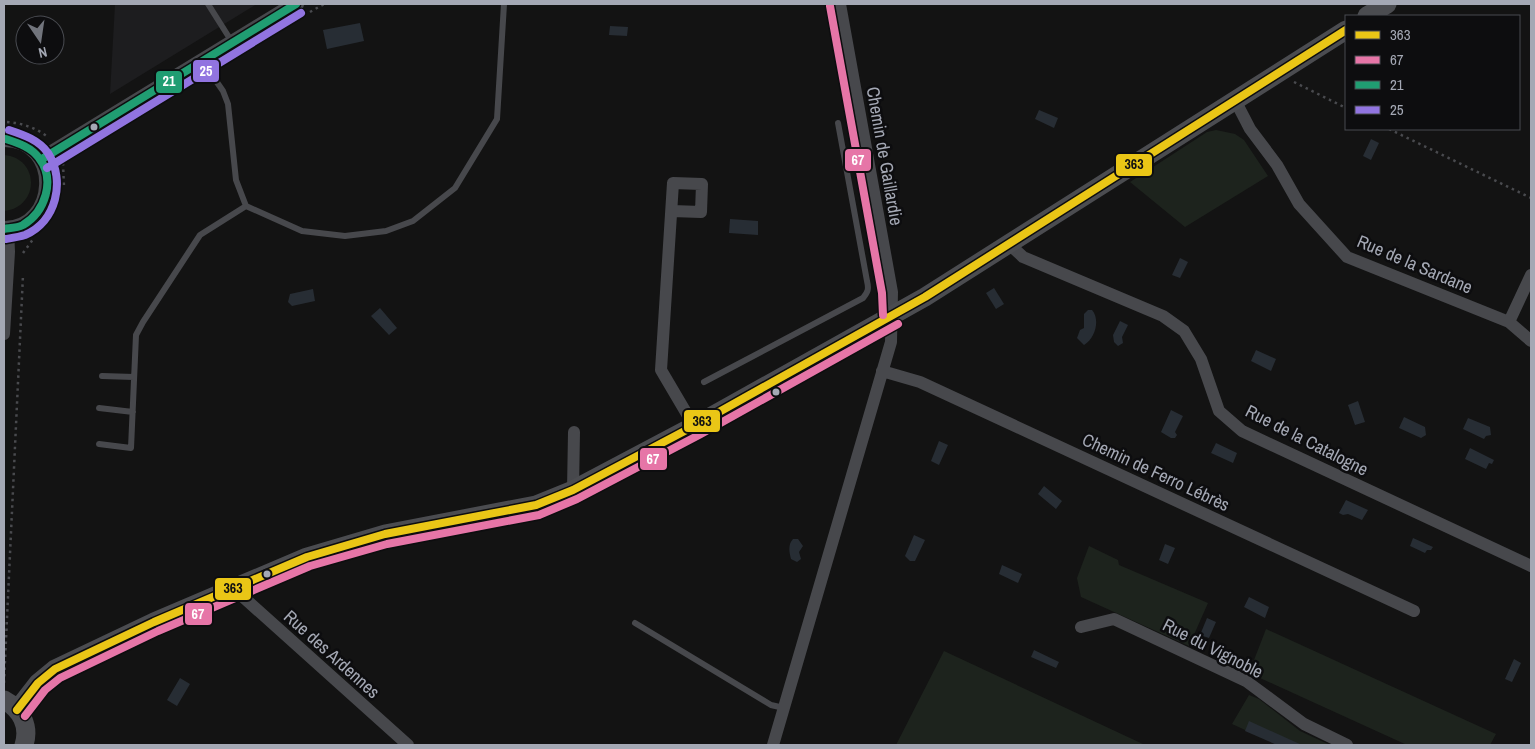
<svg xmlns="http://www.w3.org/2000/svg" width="1535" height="749" font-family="'Archivo Narrow',sans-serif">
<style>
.built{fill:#1d1d1f}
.green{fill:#1d231d}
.water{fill:#272d34}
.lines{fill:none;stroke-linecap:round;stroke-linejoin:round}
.path{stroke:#494a4e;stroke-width:2.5;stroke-dasharray:2.5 4;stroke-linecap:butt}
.service{stroke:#47484c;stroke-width:6}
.minor{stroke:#47484c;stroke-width:12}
.tertiary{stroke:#47484c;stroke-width:16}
.secondary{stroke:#4b4c50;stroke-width:19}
.bus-1-casing{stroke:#0d0d0f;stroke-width:11}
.bus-2-casing{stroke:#0d0d0f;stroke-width:11}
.bus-3-casing{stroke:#0d0d0f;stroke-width:11}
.bus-4-casing{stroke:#0d0d0f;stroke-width:11}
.bus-1{stroke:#eac616;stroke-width:8}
.bus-2{stroke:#e675a7;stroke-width:8}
.bus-3{stroke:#209d72;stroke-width:8}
.bus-4{stroke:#9174e0;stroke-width:8}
.bus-dot{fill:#a4a8b4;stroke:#0d0d0f;stroke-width:2}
.labels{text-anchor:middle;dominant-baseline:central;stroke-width:5;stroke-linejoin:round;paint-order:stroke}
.street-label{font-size:18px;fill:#a4a8b4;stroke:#0d0d0f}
.line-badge{stroke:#0d0d0f;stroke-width:2}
.badge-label{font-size:14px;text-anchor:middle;font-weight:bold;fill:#fff}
.pale-badge-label{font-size:14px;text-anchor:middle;font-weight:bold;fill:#111}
</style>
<rect width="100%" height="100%" fill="#131313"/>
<path class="built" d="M 115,4 L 257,4 L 110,94 Z"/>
<path class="green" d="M 1216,130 L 1235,134 L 1244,140 L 1268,176 L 1185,227 L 1130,182 L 1207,132 Z
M 4,155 C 40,158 40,207 4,211 Z
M 1089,546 L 1118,560 L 1119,565 L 1208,603 L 1189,646 L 1081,597 L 1077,578 Z
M 1266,629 L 1496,734 L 1490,745 L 1407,745 L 1249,673 Z
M 944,651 L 1145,745 L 896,745 Z
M 1249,695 L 1259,699 L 1300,731 L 1330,745 L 1278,745 L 1232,724 Z"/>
<path class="water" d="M 360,23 L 364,41 L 327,49 L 323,30 Z
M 610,26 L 628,27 L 627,36 L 609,35 Z
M 1039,110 L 1058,118 L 1054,128 L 1035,119 Z
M 1371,139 L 1379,143 L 1371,160 L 1363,156 Z
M 730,219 L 758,221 L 758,235 L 729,233 Z
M 1180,258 L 1188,262 L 1180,278 L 1172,275 Z
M 994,288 L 1004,304 L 996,309 L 986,293 Z
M 313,289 L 315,301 L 292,306 L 288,302 L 290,294 Z
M 380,308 L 397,328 L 389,335 L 371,316 Z
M 1088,310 L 1092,310 C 1100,319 1096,338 1084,345 L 1077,338 L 1080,330 L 1084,328 L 1084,314 Z
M 1120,321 L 1128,325 L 1122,337 L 1123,343 L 1118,346 L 1114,342 L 1113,335 Z
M 1256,350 L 1276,359 L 1271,371 L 1251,361 Z
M 1358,401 L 1365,422 L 1355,425 L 1348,405 Z
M 1171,410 L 1183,416 L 1175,432 L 1177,435 L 1175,438 L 1171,438 L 1161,432 Z
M 1404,417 L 1425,427 L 1426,435 L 1421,438 L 1399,428 Z
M 1468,418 L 1490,427 L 1491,435 L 1486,436 L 1484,439 L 1463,429 Z
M 939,441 L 948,445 L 939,465 L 931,461 Z
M 1216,443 L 1237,453 L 1233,463 L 1211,453 Z
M 1470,448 L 1494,460 L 1492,464 L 1489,463 L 1486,469 L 1465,459 Z
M 1044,486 L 1062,501 L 1056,509 L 1038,494 Z
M 1346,500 L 1368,510 L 1362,520 L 1348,514 L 1343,515 L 1339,513 Z
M 914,535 L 925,540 L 915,561 L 910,561 L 905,556 Z
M 1413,538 L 1433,547 L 1431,550 L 1427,550 L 1425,553 L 1410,546 Z
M 793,539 L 798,539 L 803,546 L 799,552 L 801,559 L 797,562 L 791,559 C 789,552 788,544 793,539 Z
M 1165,544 L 1175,548 L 1168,564 L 1159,560 Z
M 1002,565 L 1022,574 L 1018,583 L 999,574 Z
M 1249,597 L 1269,607 L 1265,618 L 1244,607 Z
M 1207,618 L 1216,622 L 1209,638 L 1200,635 Z
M 1034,650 L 1059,662 L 1056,668 L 1031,657 Z
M 1514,659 L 1521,663 L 1512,682 L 1505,679 Z
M 180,678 L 190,684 L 177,706 L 167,700 Z
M 1249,721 L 1302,745 L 1277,745 L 1245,731 Z"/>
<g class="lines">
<path class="path" d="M 310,12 L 324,4
M 1294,82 L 1346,108
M 7,122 C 22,123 36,128 48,137
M 1389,129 L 1531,198
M 63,163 L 64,187
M 23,253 L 34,238
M 4,683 L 23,275"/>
<path class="service" d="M 208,4 L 232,42
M 246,206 L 302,231 L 345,236 L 386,231 L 413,221 L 455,188 L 497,119 L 504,4
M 102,376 L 134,377
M 704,382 L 863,298 C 868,292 869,289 867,281 L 838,123
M 99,408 L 133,412
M 99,444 L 131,448 L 136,335 L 143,322 L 200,235 L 246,206 L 236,180 L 228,104 L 223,91 L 203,62
M 635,623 L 771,705 L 784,708"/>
<path class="minor" d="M 1235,100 L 1250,129 L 1277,165 L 1299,204 L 1347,257 L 1509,322 L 1531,341
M 672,211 L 701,212 L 702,184 L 673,183 L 661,370 L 694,426
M 1009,244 L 1023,257 L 1163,316 L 1184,331 L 1201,359 L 1219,411 L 1242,431 L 1531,566
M 1509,322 L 1531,275
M 4,334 L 9,252 L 8,229
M 882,371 L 920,382 L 1414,611
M 573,490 L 574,432
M 237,586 L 242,596 L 408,745
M 1081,627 L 1114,619 L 1246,681 L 1304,724 L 1347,745
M 773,745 L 891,342 L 892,292 L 840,4"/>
<path class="tertiary" d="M 4,139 C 64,139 59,230 4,229
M 42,159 L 296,4"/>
<path class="secondary" d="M 1367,16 L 1387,4
M 4,700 C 21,709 30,726 24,745
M 17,710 L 38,683 L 55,669 L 154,622 L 307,557 L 385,534 L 536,505 L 573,490 L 694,426 L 925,297 L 1346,30"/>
<defs>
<path id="bus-1" d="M 17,710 L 38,683 L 55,669 L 154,622 L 307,557 L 385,534 L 536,505 L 573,490 L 694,426 L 925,297 L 1346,30"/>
<path id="bus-2" d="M 830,6 L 882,293 L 883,315
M 25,716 L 45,690 L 60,678 L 158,631 L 310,566 L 387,544 L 539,515 L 577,499 L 699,435 L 898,324"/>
<path id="bus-3" d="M 42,159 L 296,4
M 4,229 C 10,228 17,228 23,225 C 45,212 56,180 39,158 C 31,147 18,143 6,139"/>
<path id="bus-4" d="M 47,168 L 301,13
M 6,239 C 12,238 19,237 25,235 C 56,222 66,181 48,153 C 39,140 24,135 9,130"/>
</defs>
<use href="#bus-1" class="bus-1-casing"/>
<use href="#bus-2" class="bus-2-casing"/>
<use href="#bus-3" class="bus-3-casing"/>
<use href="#bus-4" class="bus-4-casing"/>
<use href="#bus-1" class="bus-1"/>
<use href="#bus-2" class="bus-2"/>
<use href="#bus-3" class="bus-3"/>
<use href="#bus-4" class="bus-4"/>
</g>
<g class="bus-dot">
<circle cx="94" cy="127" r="4.5"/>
<circle cx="776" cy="392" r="4.5"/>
<circle cx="267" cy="574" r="4.5"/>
</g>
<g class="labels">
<g class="street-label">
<text transform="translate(885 156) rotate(80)">Chemin de Gaillardie</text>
<text transform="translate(1415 264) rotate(23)">Rue de la Sardane</text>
<text transform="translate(1307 440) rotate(27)">Rue de la Catalogne</text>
<text transform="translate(1156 472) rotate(25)">Chemin de Ferro Lébrès</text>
<text transform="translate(1213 648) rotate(27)">Rue du Vignoble</text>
<text transform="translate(332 654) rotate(42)">Rue des Ardennes</text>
</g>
</g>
<g class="line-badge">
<rect x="192" y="59" width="28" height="24" rx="5" fill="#9174e0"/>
<rect x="155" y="70" width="28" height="24" rx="5" fill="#209d72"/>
<rect x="844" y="148" width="28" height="24" rx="5" fill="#e675a7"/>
<rect x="1115" y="153" width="38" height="24" rx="5" fill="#eac616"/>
<rect x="683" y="409" width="38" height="24" rx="5" fill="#eac616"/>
<rect x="639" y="447" width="29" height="24" rx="5" fill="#e675a7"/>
<rect x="214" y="577" width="38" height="24" rx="5" fill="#eac616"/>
<rect x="184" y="602" width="29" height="24" rx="5" fill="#e675a7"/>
</g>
<g class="badge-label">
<text x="206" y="76">25</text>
<text x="169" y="86">21</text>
<text x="858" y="165">67</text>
<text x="653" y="464">67</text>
<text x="198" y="619">67</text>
</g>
<g class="pale-badge-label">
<text x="1134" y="169">363</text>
<text x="702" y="426">363</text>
<text x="233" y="593">363</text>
</g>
<rect width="1535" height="749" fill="none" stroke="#a4a8b4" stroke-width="10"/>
<rect x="1345" y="15" width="175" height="115" fill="#0d0d0f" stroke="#494b51"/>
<rect x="1355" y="31" width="25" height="8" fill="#eac616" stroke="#494b51"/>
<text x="1390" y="40" font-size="15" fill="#a4a8b4">363</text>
<rect x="1355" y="56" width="25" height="8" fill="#e675a7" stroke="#494b51"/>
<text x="1390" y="65" font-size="15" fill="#a4a8b4">67</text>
<rect x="1355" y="81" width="25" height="8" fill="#209d72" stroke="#494b51"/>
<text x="1390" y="90" font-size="15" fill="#a4a8b4">21</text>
<rect x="1355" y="106" width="25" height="8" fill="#9174e0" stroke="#494b51"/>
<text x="1390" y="115" font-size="15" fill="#a4a8b4">25</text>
<g transform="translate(40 40) rotate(167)"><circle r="24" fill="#0d0d0f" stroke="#494b51"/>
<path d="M0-4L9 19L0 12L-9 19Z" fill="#71747c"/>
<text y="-8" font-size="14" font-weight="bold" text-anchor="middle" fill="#a4a8b4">N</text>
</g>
</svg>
